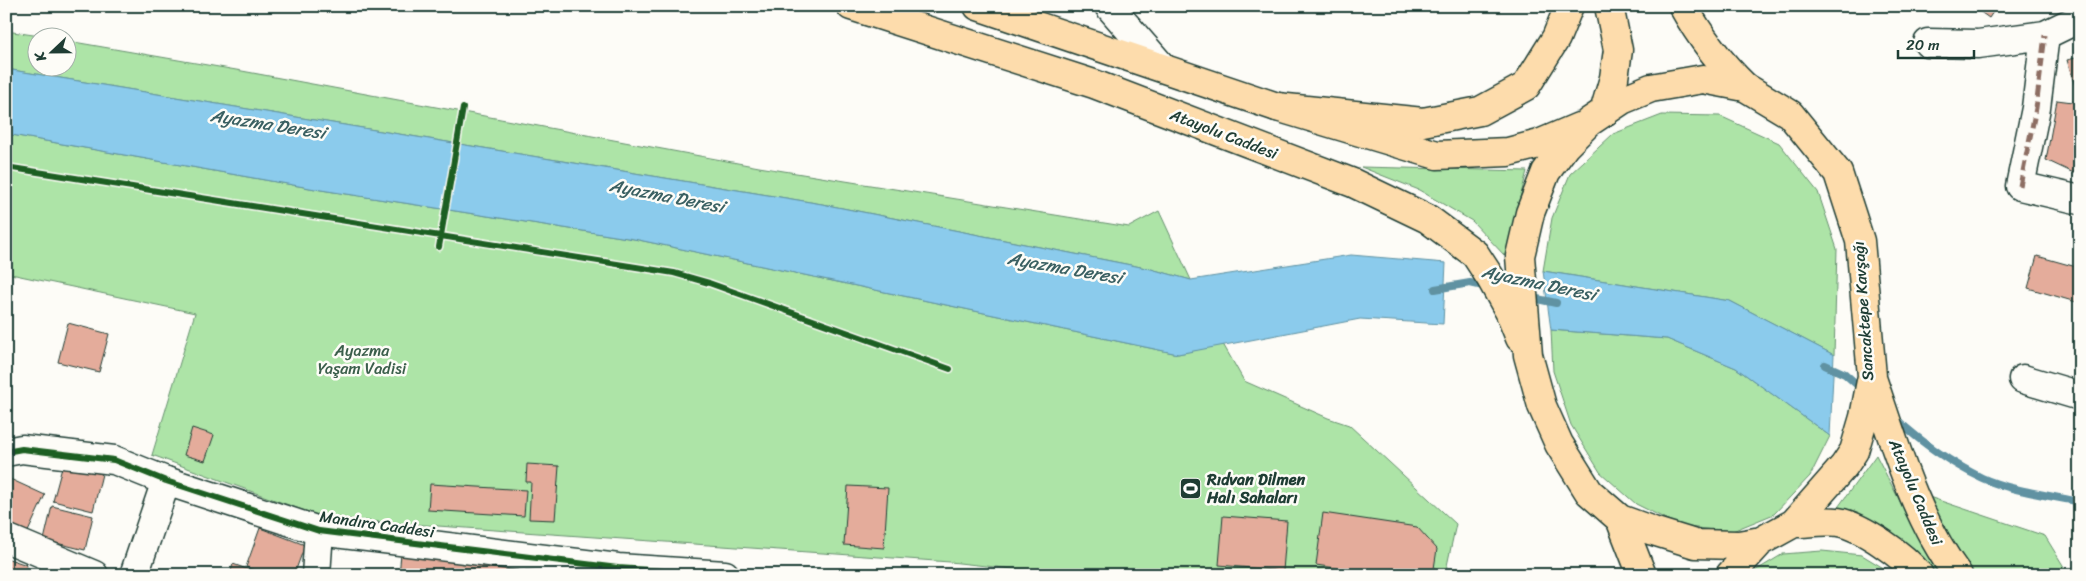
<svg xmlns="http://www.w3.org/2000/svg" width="2086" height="581" font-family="Sriracha,sans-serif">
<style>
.green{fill:#ade4a7;stroke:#66906e}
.water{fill:#8bcbec;stroke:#6092a2}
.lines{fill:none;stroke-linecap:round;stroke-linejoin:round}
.stream{stroke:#6092a2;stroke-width:8}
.building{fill:#e4ac9b;stroke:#1f3d34}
.street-casing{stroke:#1f3d34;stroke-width:31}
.secondary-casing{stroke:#1f3d34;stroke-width:31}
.primary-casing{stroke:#1f3d34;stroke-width:31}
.highway-casing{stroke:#1f3d34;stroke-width:31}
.street{stroke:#fdfcf7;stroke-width:28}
.secondary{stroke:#fdfcf7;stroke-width:28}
.primary{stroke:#fddcac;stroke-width:28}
.highway{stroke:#fddcac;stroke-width:28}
.quiet{stroke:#8d6e63;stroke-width:5;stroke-dasharray:10 5;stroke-linecap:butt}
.cycleway-casing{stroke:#fdfcf7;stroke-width:9}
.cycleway{stroke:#1b5e20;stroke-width:6}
.labels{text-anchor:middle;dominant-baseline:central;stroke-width:5;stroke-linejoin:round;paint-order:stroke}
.street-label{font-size:16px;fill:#1f3d34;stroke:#fdfcf7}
.park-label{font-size:16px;fill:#3b5e4b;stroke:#fdfcf7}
.poi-label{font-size:16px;font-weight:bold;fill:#1f3d34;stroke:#fdfcf7;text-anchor:start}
.water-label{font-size:18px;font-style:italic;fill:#3a6062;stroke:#fdfcf7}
</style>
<rect width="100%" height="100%" fill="#fdfcf7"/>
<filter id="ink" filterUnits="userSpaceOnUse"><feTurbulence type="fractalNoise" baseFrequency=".02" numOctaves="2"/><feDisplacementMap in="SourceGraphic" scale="10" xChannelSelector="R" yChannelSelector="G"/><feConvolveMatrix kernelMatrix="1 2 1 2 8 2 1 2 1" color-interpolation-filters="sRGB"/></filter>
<g filter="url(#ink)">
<path class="green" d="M 6,31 L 47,37 L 38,38 L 38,68 L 68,68 L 68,41 L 242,71 L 759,167 L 1129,227 L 1159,211 L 1191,280 L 1151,269 L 822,204 L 6,69 Z
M 1662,115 L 1720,116 L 1779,143 L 1818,192 L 1837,249 L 1834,355 L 1730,301 L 1543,271 L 1552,218 L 1570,174 L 1613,134 Z
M 6,134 L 321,190 L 634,239 L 1178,354 L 1223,344 L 1244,381 L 1328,418 L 1349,425 L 1456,524 L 1445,575 L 1067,575 L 950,562 L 324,518 L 152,455 L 195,313 L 6,273 Z
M 1361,167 L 1527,171 L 1505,256 L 1472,221 L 1419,190 Z
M 1551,330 L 1667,339 L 1736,368 L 1830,436 L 1810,476 L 1774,514 L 1730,532 L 1680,526 L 1636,504 L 1600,472 L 1571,425 L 1553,371 Z
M 1876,455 L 1938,575 L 1887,528 L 1836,510 Z
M 1923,495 L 2045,536 L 2069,575 L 1975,575 Z
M 1822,551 L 1862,555 L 1895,575 L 1753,575 L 1755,571 L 1783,554 Z"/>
<path class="water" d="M 6,69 L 822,204 L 1151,269 L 1191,280 L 1351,255 L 1446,263 L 1443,324 L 1360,319 L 1178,354 L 634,239 L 321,190 L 6,134 Z
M 1543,271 L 1730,301 L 1834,355 L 1830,436 L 1736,368 L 1667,339 L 1551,330 Z"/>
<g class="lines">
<path class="stream" d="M 1435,289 L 1470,283 L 1488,287
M 1528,297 L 1556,303
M 1825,365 L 1845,374 L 1863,390
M 1896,419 C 1921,442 1951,463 1982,478 C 2008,490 2051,496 2080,502"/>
</g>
<path class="building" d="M 1972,6 L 1997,6 L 1989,18 Z
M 2080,57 L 2080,96 L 2078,96 L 2067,60 Z
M 2057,100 L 2080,103 L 2080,176 L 2046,160 Z
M 2037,256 L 2080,268 L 2080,289 L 2076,302 L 2028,288 Z
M 68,323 L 109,334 L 99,372 L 58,362 Z
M 192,428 L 214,435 L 205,461 L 184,455 Z
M 63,464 L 102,474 L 93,511 L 53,501 Z
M 527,464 L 559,466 L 555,520 L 529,519 L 531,482 L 526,482 Z
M 8,478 L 45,495 L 26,536 L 6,526 Z
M 430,484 L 526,490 L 524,516 L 428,510 Z
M 848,486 L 888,488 L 884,548 L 844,545 Z
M 52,506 L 93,516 L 85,550 L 44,540 Z
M 1323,513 L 1417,527 L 1437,549 L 1433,575 L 1381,575 L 1316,565 Z
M 1223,516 L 1287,521 L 1283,571 L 1219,565 Z
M 260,528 L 305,545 L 294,575 L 268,575 L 246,567 Z
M 401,554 L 569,575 L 399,575 Z
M 6,558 L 27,565 L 24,575 L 6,575 Z
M 233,564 L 263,575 L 230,575 Z
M 156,569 L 171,575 L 154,575 Z"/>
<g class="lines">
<defs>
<path id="street" d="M 2045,35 L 2036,108 L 2020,186 L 2080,200
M 1928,43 L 1978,44 L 2045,35 L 2080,18
M 2023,379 L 2080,396
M 6,538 L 94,575
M 134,575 L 166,481
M 316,575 L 319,531"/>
<path id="secondary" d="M 1109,6 L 1162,67
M 6,452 L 22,449 L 114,460 L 166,481 L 319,531 L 618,568 L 725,575"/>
<path id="primary" d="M 851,6 L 1094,84 L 1353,183 L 1428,219 L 1475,254 L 1490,277 L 1509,311 L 1520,338
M 978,6 L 1277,107 L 1437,155 L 1508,152 L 1539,144 L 1579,127
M 1703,79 L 1745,87 L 1790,114 L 1838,173 L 1860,241 L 1872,376 L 1864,417 L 1854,451 L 1844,466 L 1794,523 L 1761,541 L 1739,545 L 1695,544 L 1653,531 L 1620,519 L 1589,492 L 1559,444 L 1542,406 L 1528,355 L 1520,256 L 1530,213 L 1546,172 L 1565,146 L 1589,122 L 1622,100 L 1651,88 Z
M 1872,378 C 1895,445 1915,518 1958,575
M 1620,519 L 1642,575
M 1794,523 C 1808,523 1824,520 1838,522 C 1862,526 1904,556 1919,575
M 1730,575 L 1761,541"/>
<path id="highway" d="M 1683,6 C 1700,37 1720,63 1745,87
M 1277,107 L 1423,122 L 1480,111 L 1526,86 L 1556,38 L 1569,6
M 1604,112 L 1614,78 L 1618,50 L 1609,6"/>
</defs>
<use href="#street" class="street-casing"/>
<use href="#secondary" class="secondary-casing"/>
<use href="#primary" class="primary-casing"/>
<use href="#highway" class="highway-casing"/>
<use href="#street" class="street"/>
<use href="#secondary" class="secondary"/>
<use href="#primary" class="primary"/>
<use href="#highway" class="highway"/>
<path class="quiet" d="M 2020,186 L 2036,108 L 2045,35"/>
<defs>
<path id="cycleway" d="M 6,167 L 674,273 L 709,283 L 950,369
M 439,247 L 463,108
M 6,452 L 22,449 L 114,460 L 166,481 L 319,531 L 618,568 L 725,575"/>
</defs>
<use href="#cycleway" class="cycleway-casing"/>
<use href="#cycleway" class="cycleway"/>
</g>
</g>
<defs>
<symbol id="stadium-square" viewBox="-11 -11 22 22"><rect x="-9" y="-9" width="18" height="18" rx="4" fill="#1f3d34" stroke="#fdfcf7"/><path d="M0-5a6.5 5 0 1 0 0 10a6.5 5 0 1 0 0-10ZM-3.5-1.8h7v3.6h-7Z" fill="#fff"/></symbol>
</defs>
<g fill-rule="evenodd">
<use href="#stadium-square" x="1178" y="476" width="25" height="25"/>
</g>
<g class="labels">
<g class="street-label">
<text transform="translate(1224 134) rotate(21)">Atayolu Caddesi</text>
<text transform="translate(1863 311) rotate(-94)">Sancaktepe Kavşağı</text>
<text transform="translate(1916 492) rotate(67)">Atayolu Caddesi</text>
<text transform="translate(377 524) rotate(8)">Mandıra Caddesi</text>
</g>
<g class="park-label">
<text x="362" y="350">Ayazma<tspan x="362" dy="18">Yaşam Vadisi</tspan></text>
</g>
<g class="poi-label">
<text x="1207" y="479">Rıdvan Dilmen<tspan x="1207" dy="18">Halı Sahaları</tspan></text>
</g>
<g class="water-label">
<text transform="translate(268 124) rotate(9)">Ayazma Deresi</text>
<text transform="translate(667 196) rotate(11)">Ayazma Deresi</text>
<text transform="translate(1065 268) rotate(10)">Ayazma Deresi</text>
<text transform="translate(1539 283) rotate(12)">Ayazma Deresi</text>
</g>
</g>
<rect width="2086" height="581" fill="none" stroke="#fdfcf7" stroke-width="25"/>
<rect x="12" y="12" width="2061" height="556" fill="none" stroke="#1f3d34" stroke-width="2" filter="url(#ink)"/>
<g transform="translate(52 52) rotate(248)"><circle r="24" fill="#fdfcf7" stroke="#a4b0a9"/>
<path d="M0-4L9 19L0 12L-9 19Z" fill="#1f3d34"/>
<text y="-8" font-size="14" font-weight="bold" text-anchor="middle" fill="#1f3d34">K</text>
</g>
<path d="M1898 50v8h76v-8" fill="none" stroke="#1f3d34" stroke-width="2.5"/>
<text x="1906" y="50" font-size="15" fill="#1f3d34" stroke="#fdfcf7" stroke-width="4" paint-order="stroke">20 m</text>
</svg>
